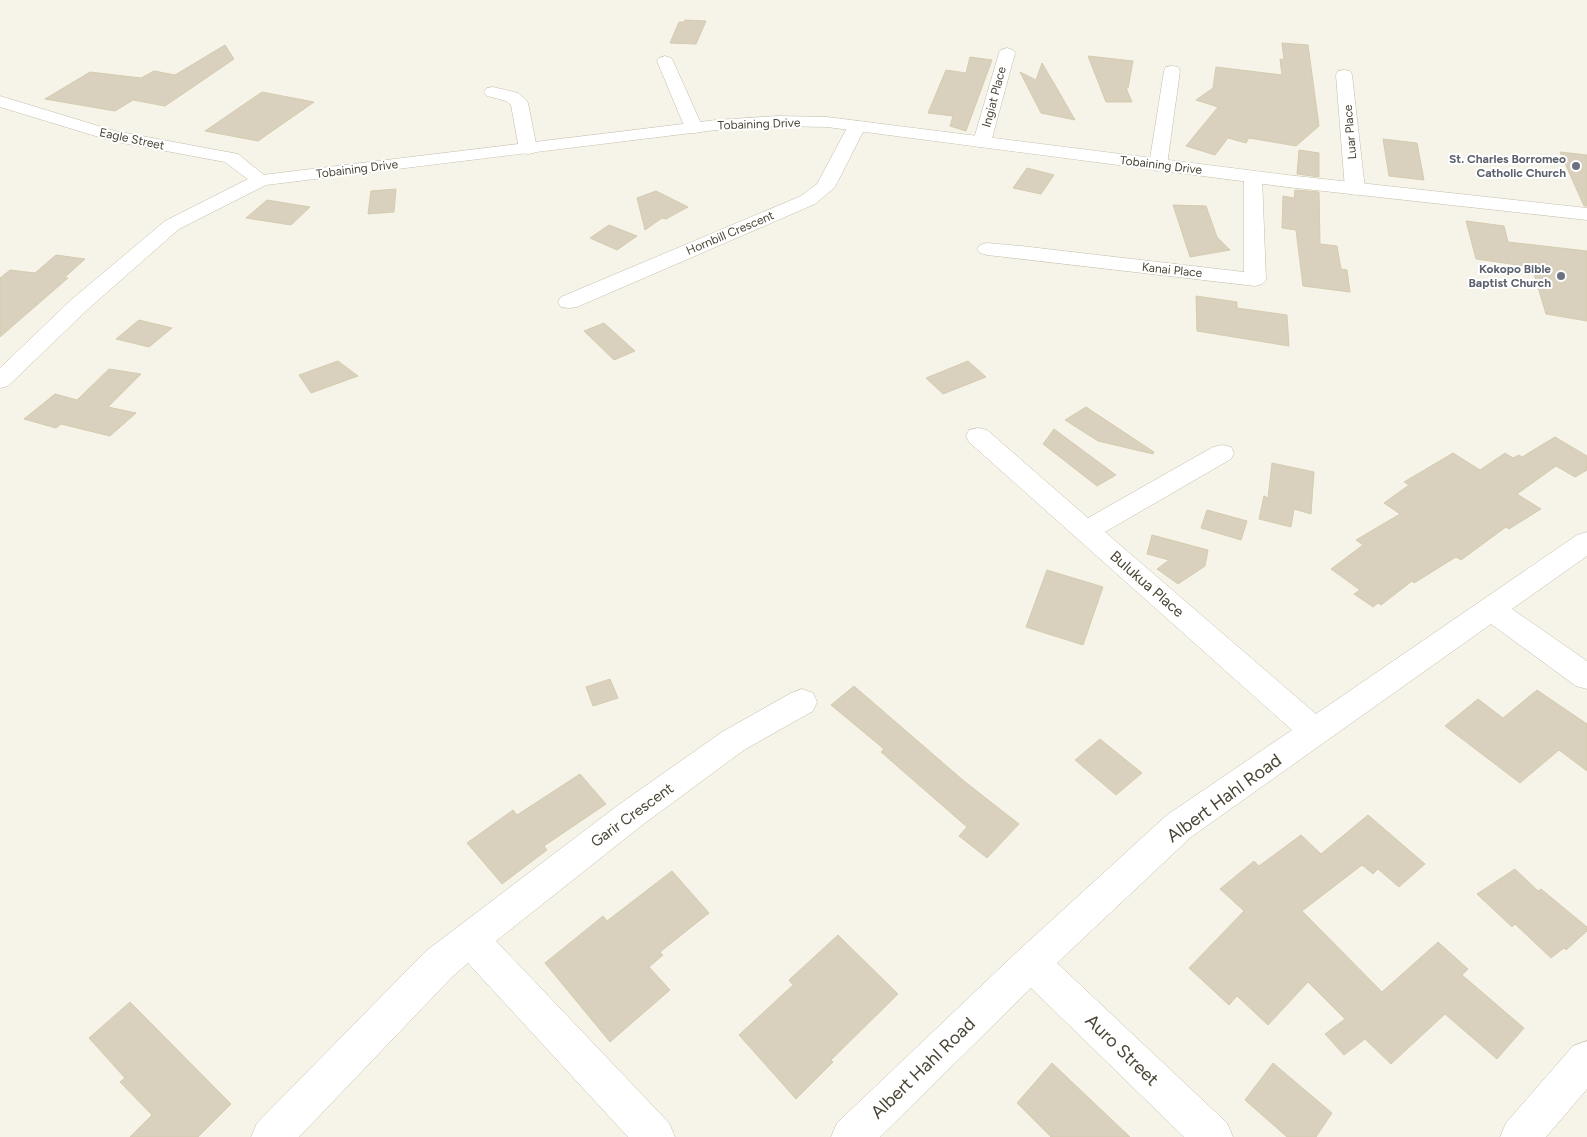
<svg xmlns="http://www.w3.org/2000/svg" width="1587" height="1137" font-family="Figtree,sans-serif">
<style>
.building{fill:#d9d1bd;stroke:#d5cbaf}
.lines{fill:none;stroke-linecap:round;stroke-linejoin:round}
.minor-casing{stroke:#c3bdaa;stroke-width:1}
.tertiary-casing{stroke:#c3bdaa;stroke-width:1}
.minor{fill:#fff;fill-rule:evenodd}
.tertiary{fill:#fff;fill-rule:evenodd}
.worship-dot{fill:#6b7280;stroke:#fff;stroke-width:2}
.labels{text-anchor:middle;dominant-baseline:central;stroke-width:4;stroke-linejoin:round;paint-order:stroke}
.far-street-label{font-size:12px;fill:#4b4536;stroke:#fff}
.far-worship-label{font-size:12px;font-weight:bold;fill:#5b616d;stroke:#fff;text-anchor:end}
.street-label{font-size:15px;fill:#4b4536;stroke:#fff}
.near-street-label{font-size:18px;fill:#4b4536;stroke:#fff}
</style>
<rect width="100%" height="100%" fill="#f6f4e9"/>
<path class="building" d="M 685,20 L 706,21 L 696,44 L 670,43 L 679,22 L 684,22 Z
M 1282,43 L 1308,45 L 1319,126 L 1296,146 L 1249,138 L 1246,143 L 1228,138 L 1215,155 L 1186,146 L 1218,107 L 1196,100 L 1213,88 L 1216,67 L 1282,75 L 1280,59 L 1284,60 Z
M 225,45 L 234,59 L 165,106 L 133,100 L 115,111 L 45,99 L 90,72 L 141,78 L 154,71 L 175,75 Z
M 1088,56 L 1133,61 L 1128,88 L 1126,88 L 1132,102 L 1106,102 Z
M 970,57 L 992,60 L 966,131 L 950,126 L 953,116 L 928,113 L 946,70 L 966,73 Z
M 1042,63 L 1059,92 L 1075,120 L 1041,113 L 1020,72 L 1036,80 Z
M 262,92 L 314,102 L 258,141 L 205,131 Z
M 1383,139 L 1417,143 L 1424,180 L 1389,176 Z
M 1299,150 L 1319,153 L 1319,177 L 1297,174 Z
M 1560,152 L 1587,155 L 1587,206 L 1584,206 Z
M 1027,168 L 1054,175 L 1041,194 L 1013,188 Z
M 396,189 L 394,212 L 368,214 L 371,191 Z
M 1295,190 L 1319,192 L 1320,244 L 1337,246 L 1341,269 L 1347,270 L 1350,292 L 1303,286 L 1296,230 L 1282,228 L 1283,196 L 1294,198 Z
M 656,191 L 688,207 L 666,219 L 662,218 L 645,230 L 637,198 Z
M 267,200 L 310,207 L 291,225 L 246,218 Z
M 1173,205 L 1206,206 L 1217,237 L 1230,250 L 1190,257 Z
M 1466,221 L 1504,226 L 1508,242 L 1587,251 L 1587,321 L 1546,314 L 1532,267 L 1476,259 Z
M 609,225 L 637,236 L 617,250 L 590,238 Z
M 56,255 L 85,259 L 64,278 L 68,278 L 0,337 L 0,278 L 10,270 L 35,273 Z
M 1196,296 L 1237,302 L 1237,308 L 1287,315 L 1289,346 L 1197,331 Z
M 139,320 L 172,328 L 149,347 L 116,339 Z
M 604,323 L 635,351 L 614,360 L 584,331 Z
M 338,361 L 358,376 L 311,393 L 299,375 Z
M 968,361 L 986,377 L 943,394 L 926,378 Z
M 109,369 L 141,374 L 108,407 L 136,413 L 110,436 L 61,424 L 56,428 L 24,419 L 55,394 L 77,400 Z
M 1086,407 L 1154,452 L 1153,454 L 1098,441 L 1065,420 Z
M 1054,429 L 1116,475 L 1097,486 L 1043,444 Z
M 1555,437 L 1587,456 L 1587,470 L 1575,477 L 1556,466 L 1517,494 L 1541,509 L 1509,529 L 1506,527 L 1461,560 L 1456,557 L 1414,583 L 1412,581 L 1381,605 L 1378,603 L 1373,607 L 1354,594 L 1360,590 L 1331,569 L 1363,545 L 1356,540 L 1400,514 L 1384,503 L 1409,485 L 1404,482 L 1453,453 L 1480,470 L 1505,453 L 1513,458 L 1519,455 L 1522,457 Z
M 1272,463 L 1314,472 L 1311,514 L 1294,509 L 1291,527 L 1259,519 L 1264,496 L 1268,498 Z
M 1207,510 L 1247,521 L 1241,540 L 1201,528 Z
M 1152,535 L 1208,550 L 1205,566 L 1178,584 L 1157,569 L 1169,560 L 1147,554 Z
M 1047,570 L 1103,587 L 1083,645 L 1026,627 Z
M 610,679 L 618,698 L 593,706 L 586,687 Z
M 854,686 L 964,781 L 1019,824 L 987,858 L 959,836 L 967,827 L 881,752 L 884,749 L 831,705 Z
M 1537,690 L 1587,724 L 1587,771 L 1559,750 L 1520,783 L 1445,726 L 1478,699 L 1503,718 Z
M 1100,739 L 1142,773 L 1116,795 L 1075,760 Z
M 580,774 L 606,804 L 544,846 L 547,850 L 502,884 L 467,843 L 513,810 L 517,815 Z
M 1368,815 L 1425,864 L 1399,887 L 1378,869 L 1373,874 L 1362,865 L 1302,911 L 1382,992 L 1438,942 L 1468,969 L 1462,975 L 1524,1028 L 1497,1059 L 1445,1014 L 1391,1064 L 1365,1039 L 1344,1055 L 1325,1034 L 1345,1019 L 1308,982 L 1268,1025 L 1237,996 L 1229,1005 L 1189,968 L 1244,911 L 1220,889 L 1254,861 L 1259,866 L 1301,835 L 1321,854 Z
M 1515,869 L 1538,891 L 1541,889 L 1587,927 L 1587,931 L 1566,950 L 1564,948 L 1551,958 L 1515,924 L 1512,927 L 1477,894 Z
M 672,871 L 709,913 L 660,952 L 663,955 L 649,967 L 670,990 L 610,1042 L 545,963 L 603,916 L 607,921 Z
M 838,935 L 898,994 L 831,1060 L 833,1062 L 796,1099 L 739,1035 L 793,985 L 789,980 Z
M 130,1002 L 231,1104 L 198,1137 L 130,1137 L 152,1115 L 120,1082 L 125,1078 L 89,1038 Z
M 1052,1063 L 1130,1137 L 1051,1137 L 1017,1103 Z
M 1273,1063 L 1332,1113 L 1316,1137 L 1287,1137 L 1245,1100 Z"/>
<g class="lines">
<defs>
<path id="minor" d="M 1007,48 L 1013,50 L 1015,53 L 991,142 L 988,146 L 982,147 L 976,146 L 973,142 L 999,53 L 1001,50 Z
M 665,56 L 671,58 L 673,61 L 703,128 L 700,132 L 694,133 L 688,132 L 685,128 L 657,61 L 659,58 Z
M 1172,66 L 1178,67 L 1180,71 L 1167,165 L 1165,169 L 1158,171 L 1151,169 L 1149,165 L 1164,71 L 1166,67 Z
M 1344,70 L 1350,71 L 1352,75 L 1365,189 L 1362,193 L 1355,195 L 1348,193 L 1345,189 L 1336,75 L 1338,71 Z
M 493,87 L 518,93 L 525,99 L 528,103 L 537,149 L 534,153 L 528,154 L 522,153 L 519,149 L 511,105 L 506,101 L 487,96 L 484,92 L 487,88 Z
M 0,96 L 115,131 L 238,154 L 270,180 L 268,184 L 261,186 L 254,184 L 225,162 L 112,141 L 0,107 Z
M 857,121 L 863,122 L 866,126 L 835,187 L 815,204 L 577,307 L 569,308 L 561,307 L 558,302 L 561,297 L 801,196 L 817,184 L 848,126 L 851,122 Z
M 1253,171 L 1260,173 L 1262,177 L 1266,280 L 1262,284 L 1255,286 L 987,255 L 980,253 L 977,249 L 980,245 L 987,243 L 1021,246 L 1244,272 L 1244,177 L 1246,173 Z
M 978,428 L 987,430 L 1088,518 L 1213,447 L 1222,445 L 1231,447 L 1234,453 L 1231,459 L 1105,532 L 1316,714 L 1577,535 L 1587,532 L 1587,556 L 1512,609 L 1587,661 L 1587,689 L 1576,686 L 1491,624 L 1191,837 L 1057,963 L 1227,1123 L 1233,1137 L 1184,1137 L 1031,988 L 880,1137 L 831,1137 L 837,1123 L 1018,951 L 1167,815 L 1292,730 L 969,442 L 966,436 L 969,430 Z
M 802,689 L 813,693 L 817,702 L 813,711 L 744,750 L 641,826 L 496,941 L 669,1123 L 675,1137 L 628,1137 L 468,963 L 452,977 L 299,1137 L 251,1137 L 257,1123 L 426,951 L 617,806 L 722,732 L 791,693 Z
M 1587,1041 L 1587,1089 L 1546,1137 L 1500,1137 L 1506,1123 L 1573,1046 Z"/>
<path id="tertiary" d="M 778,116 L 827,117 L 1287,175 L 1587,208 L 1587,220 L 1287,187 L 827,127 L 778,126 L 716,130 L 266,185 L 179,229 L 87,310 L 8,386 L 0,388 L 0,368 L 71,300 L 165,221 L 254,176 L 716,120 Z"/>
</defs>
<use href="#minor" class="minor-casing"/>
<use href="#tertiary" class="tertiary-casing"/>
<use href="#minor" class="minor"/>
<use href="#tertiary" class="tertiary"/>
</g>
<g class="worship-dot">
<circle cx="1576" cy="166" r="5"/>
<circle cx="1561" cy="276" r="5"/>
</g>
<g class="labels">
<g class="far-street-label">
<text transform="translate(994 97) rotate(-75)">Ingiat Place</text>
<text transform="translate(759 124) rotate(-2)">Tobaining Drive</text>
<text transform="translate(1350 132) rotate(-95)">Luar Place</text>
<text transform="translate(132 139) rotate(12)">Eagle Street</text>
<text transform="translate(1161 165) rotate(7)">Tobaining Drive</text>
<text transform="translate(357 169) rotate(-7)">Tobaining Drive</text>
<text transform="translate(730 233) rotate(-23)">Hornbill Crescent</text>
<text transform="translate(1172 270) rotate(6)">Kanai Place</text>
</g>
<g class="far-worship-label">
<text x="1566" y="159">St. Charles Borromeo<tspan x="1566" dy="14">Catholic Church</tspan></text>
<text x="1551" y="269">Kokopo Bible<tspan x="1551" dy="14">Baptist Church</tspan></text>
</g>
<g class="street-label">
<text transform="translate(1147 584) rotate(41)">Bulukua Place</text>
<text transform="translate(632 815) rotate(-36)">Garir Crescent</text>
</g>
<g class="near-street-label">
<text transform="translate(1224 798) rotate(-36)">Albert Hahl Road</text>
<text transform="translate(1122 1050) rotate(44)">Auro Street</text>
<text transform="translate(923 1068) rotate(-44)">Albert Hahl Road</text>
</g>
</g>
</svg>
